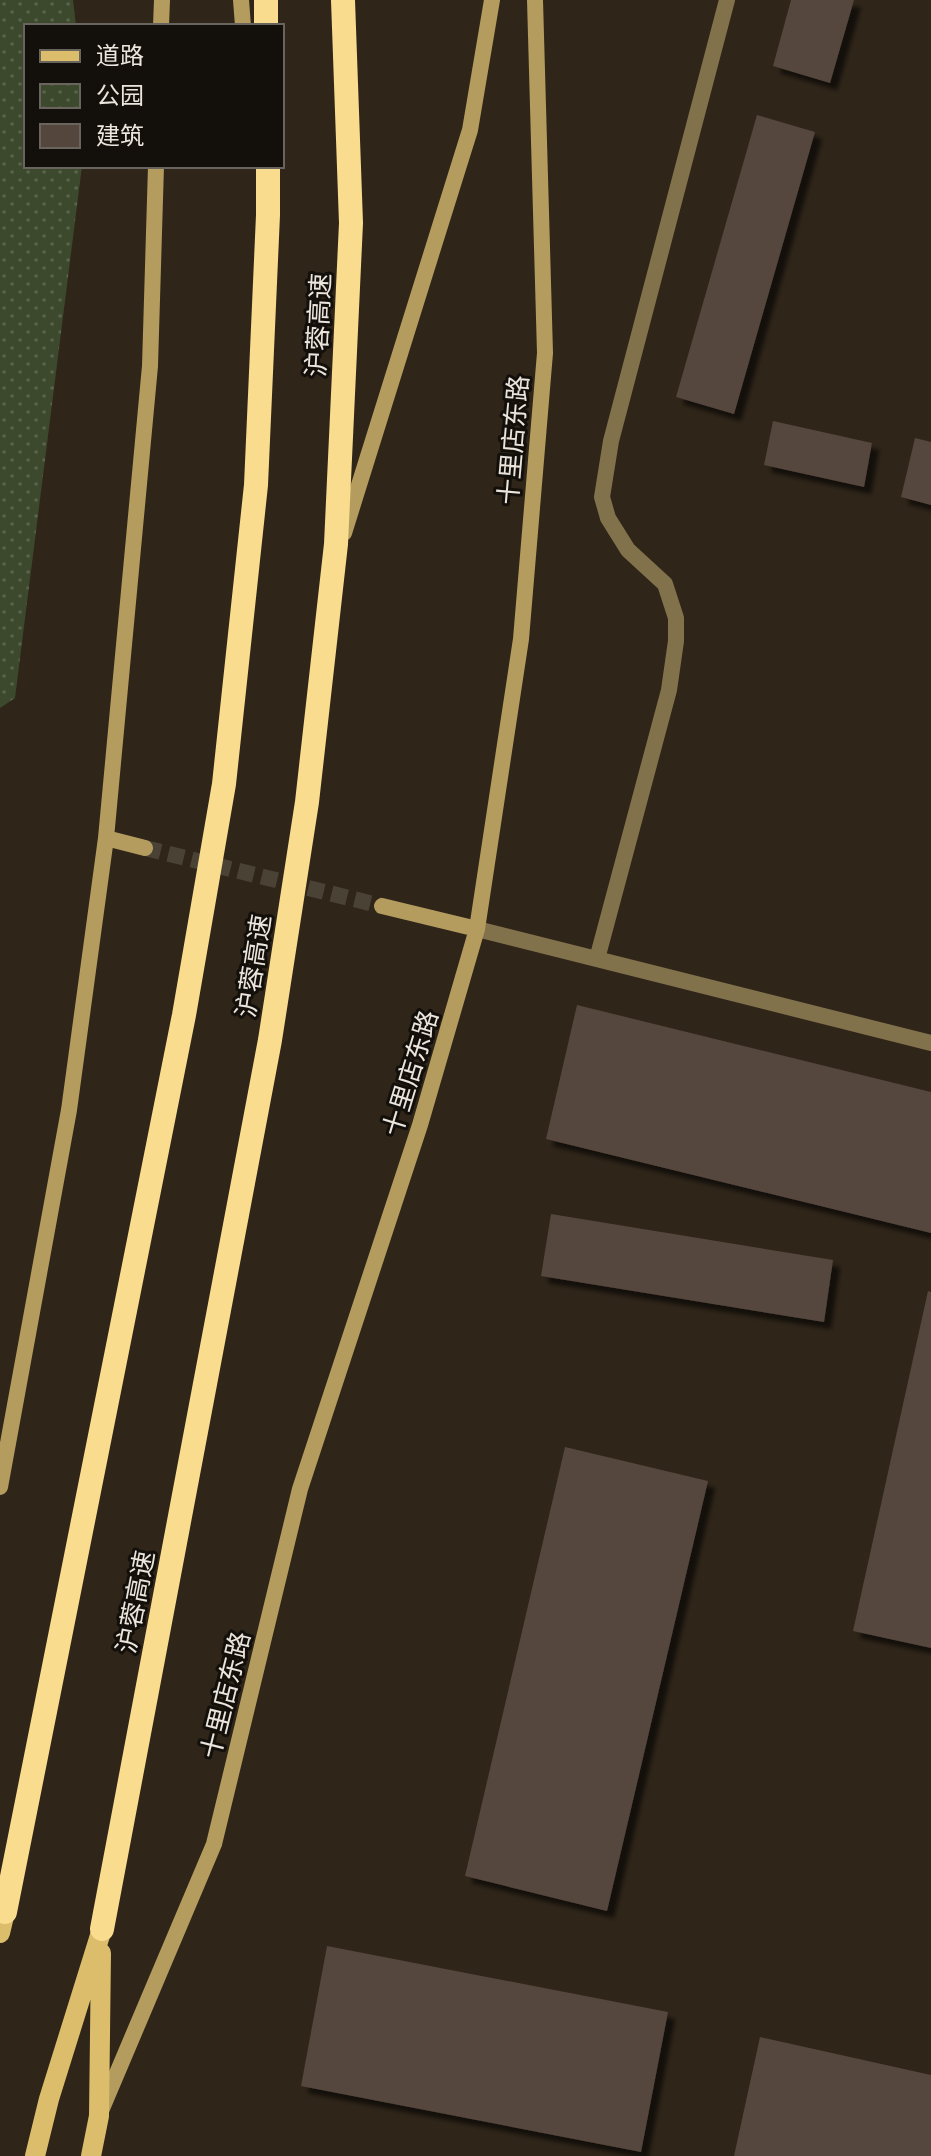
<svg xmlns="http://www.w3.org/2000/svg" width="931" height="2156" font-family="Inter,'Noto Sans SC',sans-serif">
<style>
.park{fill:url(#park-dots)}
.building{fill:#55463d;filter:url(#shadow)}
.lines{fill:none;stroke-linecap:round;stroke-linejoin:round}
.secondary-tunnel{stroke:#4b4236;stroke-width:16;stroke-dasharray:16 8;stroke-linecap:butt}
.street{stroke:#81724c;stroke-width:16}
.secondary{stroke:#b49c5e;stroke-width:16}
.primary{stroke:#dcbd6b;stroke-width:20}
.highway{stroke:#fadc8f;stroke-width:24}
.labels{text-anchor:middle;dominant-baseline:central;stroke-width:6;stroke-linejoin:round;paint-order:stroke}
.street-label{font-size:26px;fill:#ebe5dd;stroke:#130f0a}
</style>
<defs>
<pattern id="park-dots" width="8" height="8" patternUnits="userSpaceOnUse" patternTransform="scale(2)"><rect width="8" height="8" fill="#3c492d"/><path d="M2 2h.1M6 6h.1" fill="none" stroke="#58634b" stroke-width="1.8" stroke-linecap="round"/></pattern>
<filter id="shadow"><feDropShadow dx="7" dy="7" stdDeviation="2" flood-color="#0009"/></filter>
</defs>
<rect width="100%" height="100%" fill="#2f2519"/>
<path class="park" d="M 0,0 L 73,0 L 76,26 L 26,26 L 26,166 L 82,166 L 15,698 L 0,708 Z"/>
<path class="building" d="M 791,0 L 854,0 L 830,83 L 773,66 Z
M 757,115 L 815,132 L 734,414 L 676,397 Z
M 773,421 L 872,443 L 864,487 L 764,465 Z
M 915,438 L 931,442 L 931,505 L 901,497 Z
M 577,1005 L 931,1092 L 931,1233 L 546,1139 Z
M 551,1214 L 833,1260 L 824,1322 L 541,1276 Z
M 928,1291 L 931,1292 L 931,1648 L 853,1631 Z
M 565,1447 L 708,1481 L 607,1911 L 465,1876 Z
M 327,1946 L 668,2012 L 641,2152 L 301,2086 Z
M 760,2037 L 931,2075 L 931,2156 L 734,2156 Z"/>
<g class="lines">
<path class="secondary-tunnel" d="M 145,848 L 382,906"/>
<path class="street" d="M 477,929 L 931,1043
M 597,959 L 669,690 L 676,641 L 676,618 L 665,584 L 628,550 L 608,518 L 602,497 L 611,441 L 727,0"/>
<path class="secondary" d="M 241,0 L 243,26
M 161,26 L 162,0
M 344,533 L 470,130 L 492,0
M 106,838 L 145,848
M 382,906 L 477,929
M 0,1487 L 69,1110 L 106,838 L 150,366 L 156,166
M 101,2111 L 214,1844 L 300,1489 L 420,1125 L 477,929 L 521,639 L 545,353 L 535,0"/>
<path class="primary" d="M 0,1933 L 5,1912
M 35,2156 L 49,2099 L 102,1929
M 91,2156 L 99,2116 L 101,1953"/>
<path class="highway" d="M 266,0 L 266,26
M 5,1912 L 184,1015 L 224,784 L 256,485 L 268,215 L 268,166
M 102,1929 L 270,1040 L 307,802 L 336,544 L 351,223 L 343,0"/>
</g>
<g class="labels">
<g class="street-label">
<text transform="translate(318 325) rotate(-87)">沪蓉高速</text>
<text transform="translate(513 440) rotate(-85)">十里店东路</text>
<text transform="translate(253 966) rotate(-81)">沪蓉高速</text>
<text transform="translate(410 1073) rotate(-73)">十里店东路</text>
<text transform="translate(135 1602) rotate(-79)">沪蓉高速</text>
<text transform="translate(225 1695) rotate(-76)">十里店东路</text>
</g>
</g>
<rect x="24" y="24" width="260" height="144" fill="#130f0a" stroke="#69655e" stroke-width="2"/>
<rect x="40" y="50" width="40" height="12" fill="#dcbd6b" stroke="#69655e" stroke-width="2"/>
<text x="96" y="64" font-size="24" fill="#ebe5dd">道路</text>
<rect x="40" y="84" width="40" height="24" fill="url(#park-dots)" stroke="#69655e" stroke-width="2"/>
<text x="96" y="104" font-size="24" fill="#ebe5dd">公园</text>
<rect x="40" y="124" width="40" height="24" fill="#55463d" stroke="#69655e" stroke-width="2"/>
<text x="96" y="144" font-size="24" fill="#ebe5dd">建筑</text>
</svg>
